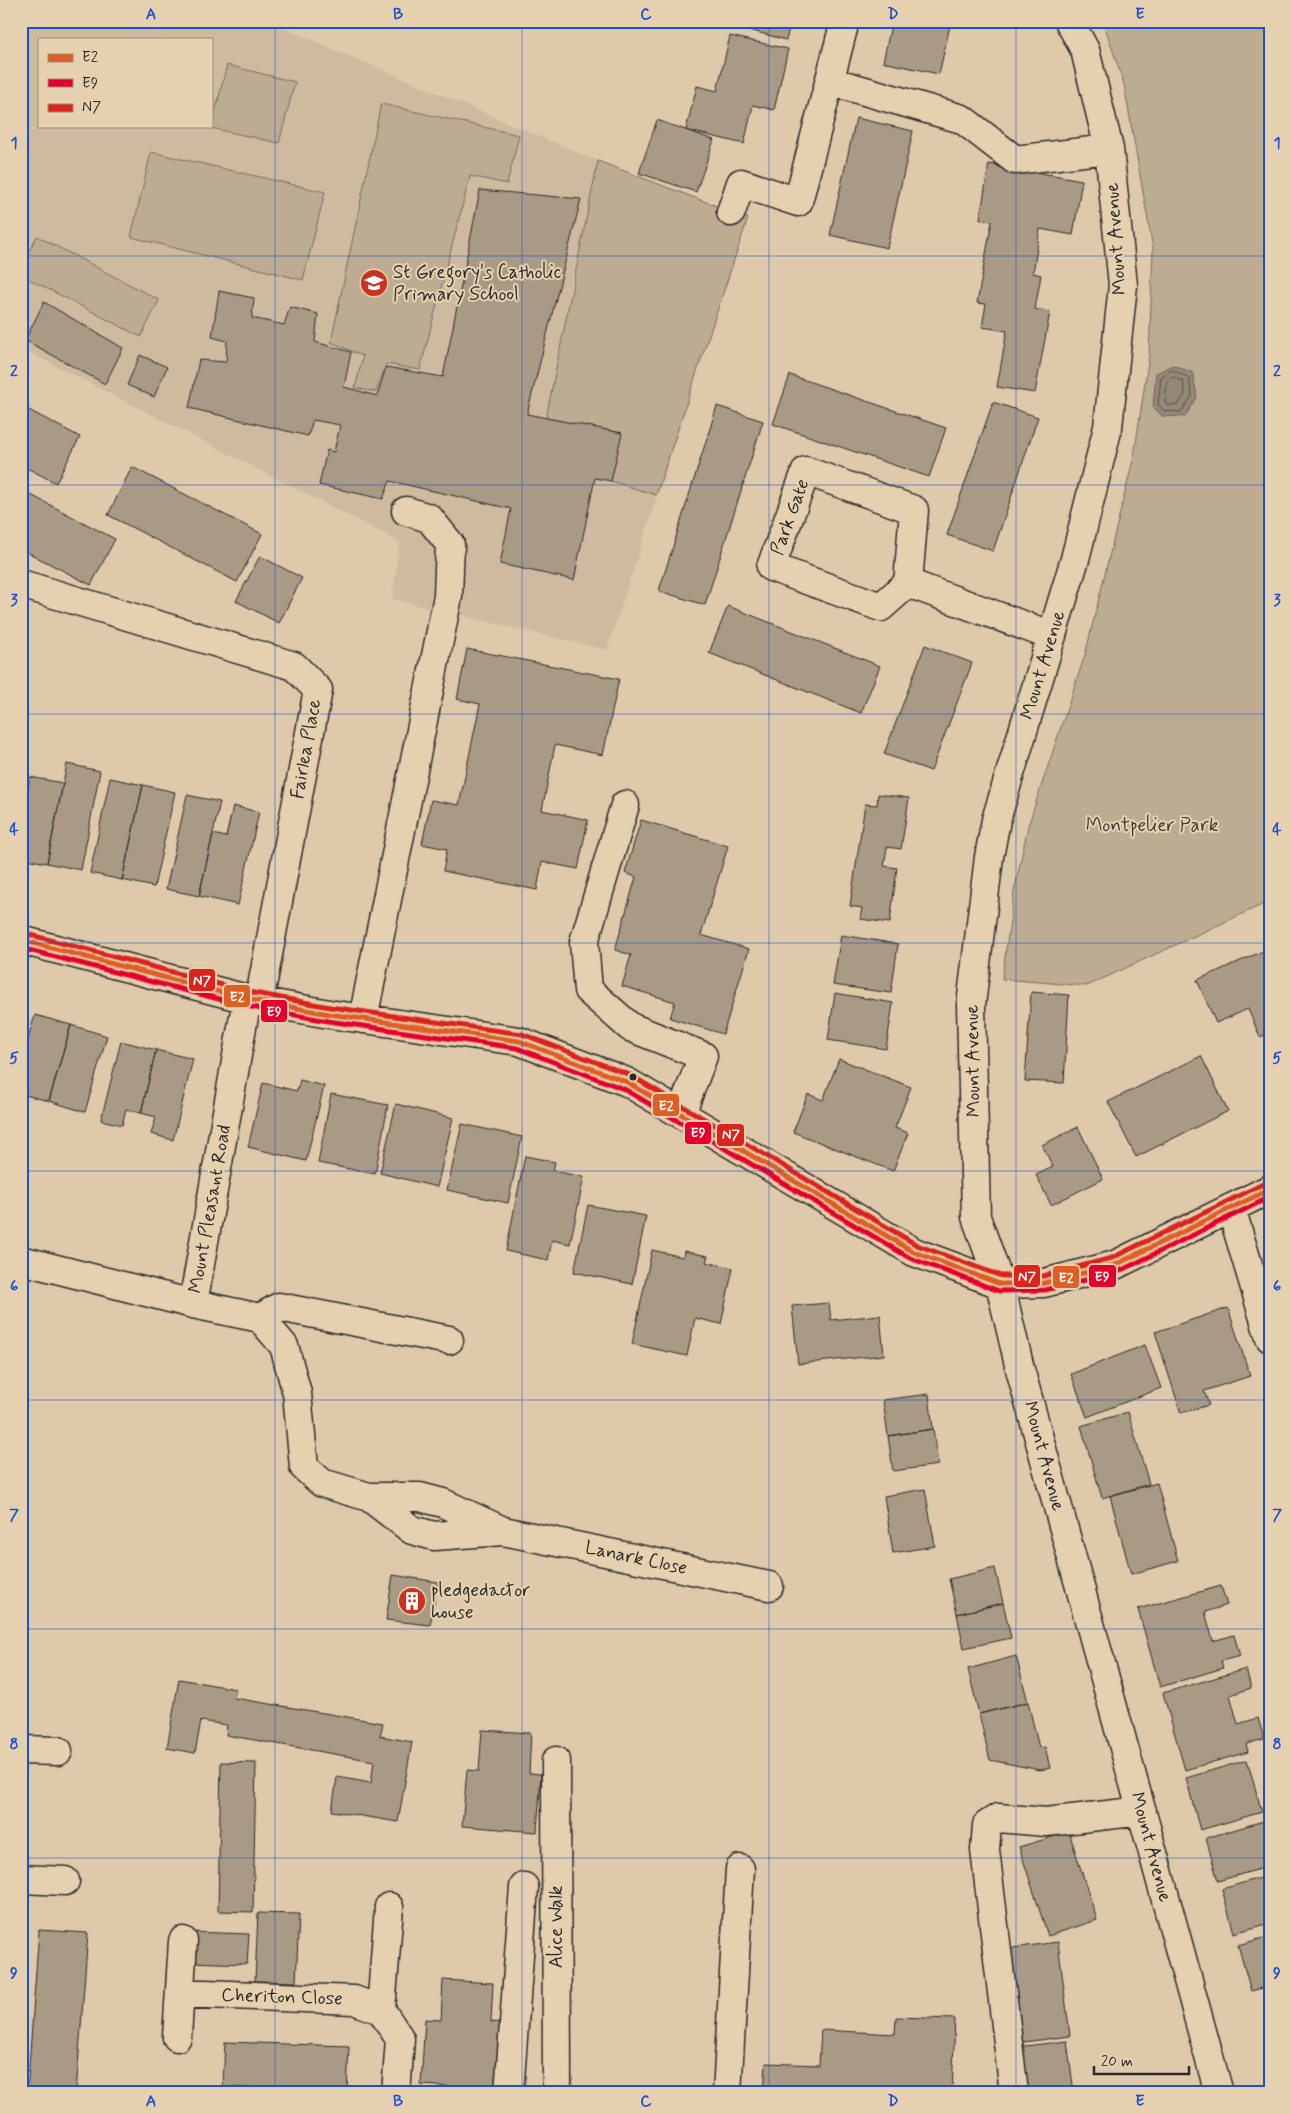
<svg xmlns="http://www.w3.org/2000/svg" width="1291" height="2114" font-family="Mynerve,sans-serif">
<style>
.built{fill:#cebb9f;fill-rule:evenodd}
.green{fill:#bdac92;stroke:#746c5e}
.water{fill:#948876;stroke:#6a6358}
.lines{fill:none;stroke-linecap:round;stroke-linejoin:round}
.shore{stroke:#555049;stroke-width:1}
.building{fill:#a99a85;stroke:#2b2b2b}
.minor-casing{stroke:#2b2b2b;stroke-width:31}
.minor{stroke:#e5d0af;stroke-width:28}
.bus-1-casing{stroke:#e5d0af;stroke-width:9}
.bus-2-casing{stroke:#e5d0af;stroke-width:9}
.bus-3-casing{stroke:#e5d0af;stroke-width:9}
.bus-1{stroke:#de5f23;stroke-width:5}
.bus-2{stroke:#e4002b;stroke-width:5}
.bus-3{stroke:#dc241f;stroke-width:5}
.grid{fill:none;stroke:#1d4ed8;stroke-width:1;stroke-opacity:0.55}
.bus-dot{fill:#2b2b2b;stroke:#e5d0af;stroke-width:2}
.labels{text-anchor:middle;dominant-baseline:central;stroke-width:4;stroke-linejoin:round;paint-order:stroke}
.street-label{font-size:19px;fill:#2b2b2b;stroke:#e5d0af}
.poi-label{font-size:19px;fill:#2b2b2b;stroke:#e5d0af;text-anchor:start}
.park-label{font-size:19px;fill:#413e3a;stroke:#e5d0af}
.line-badge{stroke:#e5d0af;stroke-width:2}
.badge-label{font-size:14px;text-anchor:middle;font-weight:bold;fill:#fff}
.neatline{fill:none;stroke:#1d4ed8;stroke-width:2}
.grid-label{font-size:16px;text-anchor:middle;font-weight:bold;fill:#1d4ed8}
</style>
<rect width="100%" height="100%" fill="#dec9aa"/>
<filter id="ink" filterUnits="userSpaceOnUse"><feTurbulence type="fractalNoise" baseFrequency=".02" numOctaves="2"/><feDisplacementMap in="SourceGraphic" scale="10" xChannelSelector="R" yChannelSelector="G"/><feConvolveMatrix kernelMatrix="1 2 1 2 8 2 1 2 1" color-interpolation-filters="sRGB"/></filter>
<g filter="url(#ink)">
<path class="built" d="M 21,21 L 267,21 L 598,161 L 748,218 L 607,650 L 392,599 L 400,542 L 21,348 ZM 39,39 L 211,39 L 211,126 L 39,126 Z"/>
<path class="green" d="M 1103,21 L 1270,21 L 1270,901 L 1087,986 L 1002,979 L 1014,892 L 1028,826 L 1085,655 L 1134,456 L 1149,356 L 1153,249 L 1124,84 Z
M 227,65 L 295,82 L 279,143 L 211,128 Z
M 381,104 L 519,135 L 507,184 L 470,176 L 420,370 L 386,364 L 376,392 L 355,388 L 363,356 L 331,342 Z
M 151,152 L 325,192 L 303,280 L 131,237 Z
M 598,161 L 748,218 L 656,495 L 611,481 L 621,433 L 546,418 Z
M 37,236 L 159,300 L 141,337 L 21,275 L 21,266 Z"/>
<path class="water" d="M 1173,365 L 1193,373 L 1197,397 L 1185,417 L 1162,416 L 1153,407 L 1156,373 Z"/>
<g class="lines">
<path class="shore" d="M 1173,370 L 1189,378 L 1192,396 L 1181,412 L 1165,411 L 1158,405 L 1161,377 Z
M 1173,377 L 1183,381 L 1185,394 L 1178,405 L 1167,405 L 1165,402 L 1167,381 Z"/>
</g>
<path class="building" d="M 728,21 L 791,21 L 786,40 L 727,24 Z
M 892,21 L 951,21 L 939,74 L 883,62 Z
M 730,36 L 788,49 L 774,110 L 753,105 L 744,144 L 686,130 L 697,86 L 717,91 Z
M 856,118 L 913,131 L 887,248 L 830,235 Z
M 657,120 L 714,140 L 696,192 L 639,173 Z
M 989,164 L 1082,180 L 1073,235 L 1040,229 L 1033,273 L 1041,275 L 1035,309 L 1050,312 L 1035,393 L 997,387 L 1007,331 L 982,327 L 986,304 L 977,303 L 992,221 L 980,219 Z
M 480,190 L 581,199 L 527,414 L 622,433 L 611,481 L 595,478 L 574,580 L 500,564 L 511,509 L 390,481 L 383,499 L 319,485 L 327,450 L 334,452 L 340,425 L 313,420 L 308,436 L 189,408 L 199,360 L 226,362 L 227,341 L 212,337 L 219,291 L 254,298 L 252,318 L 284,325 L 290,307 L 318,314 L 315,342 L 351,352 L 344,387 L 377,396 L 386,367 L 443,377 Z
M 44,302 L 123,348 L 105,384 L 25,340 Z
M 140,355 L 167,367 L 154,397 L 127,385 Z
M 790,375 L 946,428 L 929,477 L 773,424 Z
M 993,402 L 1038,417 L 993,551 L 947,535 Z
M 21,406 L 80,437 L 56,483 L 21,465 Z
M 717,406 L 763,421 L 705,605 L 659,591 Z
M 132,467 L 262,534 L 237,582 L 108,515 Z
M 29,494 L 115,539 L 91,585 L 21,549 L 21,508 Z
M 260,556 L 302,578 L 279,623 L 236,601 Z
M 728,606 L 880,666 L 861,713 L 709,653 Z
M 925,645 L 972,663 L 931,771 L 884,754 Z
M 467,649 L 619,679 L 603,755 L 555,745 L 542,810 L 588,820 L 578,869 L 542,862 L 537,890 L 443,871 L 447,849 L 422,844 L 431,800 L 459,805 L 480,704 L 457,699 Z
M 67,764 L 100,771 L 81,870 L 47,863 Z
M 30,777 L 63,783 L 47,863 L 21,858 L 21,823 Z
M 110,778 L 143,785 L 122,880 L 90,873 Z
M 143,785 L 175,792 L 154,887 L 122,880 Z
M 878,794 L 909,798 L 901,849 L 887,847 L 884,866 L 897,868 L 890,923 L 860,919 L 862,908 L 850,906 L 865,804 L 877,805 Z
M 187,795 L 220,802 L 199,896 L 166,889 Z
M 233,806 L 259,812 L 238,905 L 199,896 L 213,834 L 226,837 Z
M 641,820 L 728,846 L 701,935 L 749,949 L 723,1034 L 670,1018 L 675,1002 L 622,986 L 631,955 L 615,950 L 636,877 L 625,873 Z
M 841,935 L 898,944 L 891,993 L 833,985 Z
M 1270,948 L 1270,1033 L 1260,1037 L 1248,1009 L 1216,1023 L 1197,980 Z
M 1031,992 L 1069,995 L 1064,1083 L 1025,1081 Z
M 835,993 L 893,1003 L 886,1049 L 828,1040 Z
M 35,1015 L 71,1025 L 49,1101 L 21,1094 L 21,1062 Z
M 71,1025 L 107,1036 L 85,1112 L 49,1101 Z
M 121,1041 L 156,1050 L 141,1113 L 126,1109 L 122,1125 L 101,1120 Z
M 156,1050 L 193,1059 L 173,1140 L 151,1134 L 156,1117 L 141,1113 Z
M 1201,1056 L 1228,1111 L 1136,1157 L 1108,1102 Z
M 839,1059 L 911,1087 L 895,1128 L 908,1133 L 893,1171 L 793,1132 L 808,1094 L 823,1100 Z
M 300,1080 L 324,1086 L 306,1161 L 248,1147 L 263,1083 L 297,1091 Z
M 331,1094 L 388,1105 L 375,1174 L 318,1163 Z
M 396,1104 L 453,1118 L 437,1187 L 380,1173 Z
M 462,1124 L 522,1137 L 508,1203 L 447,1190 Z
M 1078,1127 L 1103,1179 L 1051,1205 L 1036,1175 L 1053,1167 L 1042,1145 Z
M 525,1156 L 555,1162 L 553,1171 L 584,1177 L 570,1244 L 552,1240 L 548,1260 L 506,1251 Z
M 588,1205 L 646,1216 L 632,1284 L 574,1272 Z
M 652,1250 L 683,1257 L 684,1251 L 708,1256 L 706,1262 L 733,1268 L 721,1324 L 695,1318 L 687,1356 L 632,1344 Z
M 829,1303 L 831,1320 L 880,1315 L 884,1355 L 798,1364 L 792,1306 Z
M 1228,1308 L 1250,1376 L 1204,1391 L 1209,1405 L 1181,1413 L 1155,1332 Z
M 1145,1345 L 1161,1388 L 1087,1417 L 1071,1374 Z
M 929,1394 L 933,1429 L 888,1436 L 883,1400 Z
M 1128,1412 L 1149,1484 L 1102,1498 L 1081,1426 Z
M 933,1429 L 938,1465 L 893,1471 L 888,1436 Z
M 1157,1483 L 1178,1561 L 1131,1574 L 1110,1496 Z
M 925,1489 L 935,1546 L 893,1553 L 884,1496 Z
M 995,1568 L 1003,1603 L 957,1614 L 949,1579 Z
M 393,1575 L 438,1582 L 430,1625 L 386,1620 Z
M 1221,1586 L 1227,1605 L 1205,1612 L 1213,1641 L 1234,1635 L 1240,1656 L 1221,1661 L 1223,1668 L 1160,1687 L 1138,1609 Z
M 1003,1603 L 1011,1638 L 964,1648 L 957,1614 Z
M 1016,1656 L 1028,1702 L 979,1714 L 968,1669 Z
M 1246,1669 L 1251,1688 L 1230,1695 L 1238,1724 L 1258,1718 L 1264,1739 L 1246,1744 L 1248,1752 L 1185,1770 L 1163,1693 Z
M 179,1679 L 236,1689 L 234,1698 L 383,1723 L 380,1736 L 412,1742 L 398,1822 L 332,1811 L 337,1777 L 371,1783 L 374,1761 L 226,1735 L 227,1725 L 201,1721 L 195,1753 L 167,1748 Z
M 1028,1702 L 1039,1748 L 1045,1747 L 1050,1768 L 1040,1770 L 990,1760 L 979,1714 Z
M 482,1730 L 531,1733 L 529,1773 L 541,1774 L 537,1832 L 462,1826 L 467,1770 L 479,1771 Z
M 1247,1760 L 1262,1812 L 1200,1830 L 1186,1778 Z
M 221,1762 L 256,1763 L 253,1912 L 218,1911 Z
M 1270,1819 L 1270,1866 L 1218,1881 L 1206,1838 Z
M 1069,1832 L 1097,1920 L 1048,1936 L 1019,1847 Z
M 1270,1875 L 1270,1923 L 1234,1933 L 1222,1889 Z
M 258,1913 L 299,1914 L 296,1982 L 255,1981 Z
M 39,1930 L 88,1933 L 76,2093 L 27,2093 Z
M 190,1932 L 249,1934 L 247,1964 L 188,1962 Z
M 1270,1936 L 1270,1986 L 1251,1991 L 1238,1945 Z
M 1058,1942 L 1070,2036 L 1016,2043 L 1005,1949 Z
M 443,1980 L 493,1983 L 491,2022 L 505,2023 L 501,2090 L 421,2085 L 425,2019 L 441,2020 Z
M 896,2017 L 955,2019 L 952,2093 L 764,2093 L 766,2063 L 819,2065 L 821,2030 L 895,2034 Z
M 1067,2041 L 1074,2093 L 1023,2093 L 1017,2047 Z
M 225,2042 L 349,2046 L 347,2093 L 295,2091 L 295,2093 L 254,2093 L 254,2088 L 223,2087 Z"/>
<g class="lines">
<defs>
<path id="minor" d="M 1069,21 L 1085,50 L 1109,149 L 1123,285 L 1108,427 L 1075,559 L 996,820 L 989,857 L 971,1005 L 976,1217 L 1000,1284 L 1020,1369 L 1219,2093
M 830,81 L 962,119 L 1015,160 L 1109,149
M 731,212 L 741,183 L 798,202 L 845,21
M 908,583 L 881,607 L 771,567 L 806,471 L 914,510 L 908,583 L 1052,636
M 21,584 L 294,666 L 318,690 L 259,1002
M 625,805 L 584,942 L 588,990 L 630,1027 L 703,1056 L 681,1114
M 21,940 L 247,999 L 329,1014 L 519,1041 L 627,1082 L 914,1252 L 1000,1284 L 1044,1283 L 1115,1265 L 1270,1189
M 363,1019 L 448,596 L 450,544 L 429,518 L 406,511
M 1231,1208 L 1270,1338
M 21,1260 L 193,1304 L 247,999
M 193,1304 L 260,1318 L 284,1346 L 297,1393 L 304,1467 L 322,1483 L 369,1497 L 412,1530 L 434,1536 L 503,1531 L 769,1586
M 260,1318 L 279,1307 L 449,1340
M 369,1497 L 420,1497 L 443,1503 L 501,1530
M 21,1750 L 58,1751
M 556,1761 L 557,2093
M 21,1879 L 65,1881
M 180,1993 L 354,2000 L 381,2010 L 400,2039 L 396,2093
M 381,2010 L 389,1907
M 177,2037 L 183,1941
M 509,2093 L 524,1887
M 727,2093 L 740,1869
M 1014,2093 L 985,1850 L 987,1825 L 998,1818 L 1046,1822 L 1142,1811"/>
</defs>
<use href="#minor" class="minor-casing"/>
<use href="#minor" class="minor"/>
<defs>
<path id="bus-1" d="M 21,940 L 247,999 L 329,1014 L 519,1041 L 627,1082 L 914,1252 L 1000,1284 L 1044,1283 L 1115,1265 L 1270,1189"/>
<path id="bus-2" d="M 21,948 L 246,1006 L 328,1021 L 517,1048 L 624,1089 L 910,1258 L 999,1291 L 1045,1290 L 1118,1272 L 1270,1197"/>
<path id="bus-3" d="M 23,933 L 249,992 L 330,1007 L 522,1034 L 630,1075 L 917,1245 L 1001,1276 L 1043,1276 L 1112,1258 L 1267,1182"/>
</defs>
<use href="#bus-1" class="bus-1-casing"/>
<use href="#bus-2" class="bus-2-casing"/>
<use href="#bus-3" class="bus-3-casing"/>
<use href="#bus-1" class="bus-1"/>
<use href="#bus-2" class="bus-2"/>
<use href="#bus-3" class="bus-3"/>
</g>
</g>
<path class="grid" d="M 275,21 L 275,2093M 522,21 L 522,2093M 769,21 L 769,2093M 1016,21 L 1016,2093M 21,256 L 1270,256M 21,485 L 1270,485M 21,714 L 1270,714M 21,943 L 1270,943M 21,1171 L 1270,1171M 21,1400 L 1270,1400M 21,1629 L 1270,1629M 21,1858 L 1270,1858"/>
<defs>
<symbol id="school-disc" viewBox="-11 -11 22 22"><circle r="9.5" fill="#c8321e" stroke="#e5d0af"/><path d="M0-5L7-2L0 1L-7-2ZM-4 1L0 2.5L4 1V4Q0 6-4 4Z" fill="#fff"/></symbol>
<symbol id="building-disc" viewBox="-11 -11 22 22"><circle r="9.5" fill="#c8321e" stroke="#e5d0af"/><path d="M-4-6H4V6H1V3H-1V6H-4ZM-2.5-4.3h1.7v1.8h-1.7ZM.8-4.3h1.7v1.8H.8ZM-2.5-1h1.7V.8h-1.7ZM.8-1h1.7V.8H.8Z" fill="#fff"/></symbol>
</defs>
<g fill-rule="evenodd">
<use href="#school-disc" x="358" y="267" width="32" height="32"/>
<use href="#building-disc" x="396" y="1585" width="32" height="32"/>
</g>
<circle class="bus-dot" cx="633" cy="1077" r="4.5"/>
<g class="labels">
<g class="street-label">
<text transform="translate(1116 239) rotate(-94)">Mount Avenue</text>
<text transform="translate(790 517) rotate(-70)">Park Gate</text>
<text transform="translate(1043 665) rotate(-73)">Mount Avenue</text>
<text transform="translate(306 749) rotate(-80)">Fairlea Place</text>
<text transform="translate(973 1061) rotate(-91)">Mount Avenue</text>
<text transform="translate(210 1209) rotate(-80)">Mount Pleasant Road</text>
<text transform="translate(1044 1456) rotate(75)">Mount Avenue</text>
<text transform="translate(636 1558) rotate(12)">Lanark Close</text>
<text transform="translate(1151 1847) rotate(75)">Mount Avenue</text>
<text transform="translate(556 1927) rotate(-90)">Alice Walk</text>
<text transform="translate(282 1997) rotate(2)">Cheriton Close</text>
</g>
<g class="poi-label">
<text x="393" y="272">St Gregory's Catholic<tspan x="393" dy="22">Primary School</tspan></text>
<text x="431" y="1590">pledgedactor<tspan x="431" dy="22">house</tspan></text>
</g>
<g class="park-label">
<text x="1152" y="825">Montpelier Park</text>
</g>
</g>
<g class="line-badge">
<rect x="188" y="968" width="28" height="24" rx="5" fill="#dc241f"/>
<rect x="223" y="984" width="28" height="24" rx="5" fill="#de5f23"/>
<rect x="260" y="999" width="28" height="24" rx="5" fill="#e4002b"/>
<rect x="652" y="1093" width="28" height="24" rx="5" fill="#de5f23"/>
<rect x="684" y="1121" width="28" height="24" rx="5" fill="#e4002b"/>
<rect x="716" y="1123" width="29" height="24" rx="5" fill="#dc241f"/>
<rect x="1088" y="1264" width="29" height="24" rx="5" fill="#e4002b"/>
<rect x="1013" y="1264" width="28" height="24" rx="5" fill="#dc241f"/>
<rect x="1052" y="1265" width="28" height="24" rx="5" fill="#de5f23"/>
</g>
<g class="badge-label">
<text x="202" y="985">N7</text>
<text x="237" y="1001">E2</text>
<text x="274" y="1016">E9</text>
<text x="666" y="1110">E2</text>
<text x="698" y="1137">E9</text>
<text x="731" y="1139">N7</text>
<text x="1102" y="1281">E9</text>
<text x="1027" y="1281">N7</text>
<text x="1066" y="1282">E2</text>
</g>
<rect width="1291" height="2114" fill="none" stroke="#e5d0af" stroke-width="55"/>
<rect x="38" y="38" width="175" height="90" fill="#e5d0af" stroke="#9b8e7a"/>
<rect x="48" y="54" width="25" height="8" fill="#de5f23" stroke="#9b8e7a"/>
<text x="82" y="62" font-size="15" fill="#2b2b2b">E2</text>
<rect x="48" y="79" width="25" height="8" fill="#e4002b" stroke="#9b8e7a"/>
<text x="82" y="88" font-size="15" fill="#2b2b2b">E9</text>
<rect x="48" y="104" width="25" height="8" fill="#dc241f" stroke="#9b8e7a"/>
<text x="82" y="112" font-size="15" fill="#2b2b2b">N7</text>
<path d="M1094 2066v8h95v-8" fill="none" stroke="#2b2b2b" stroke-width="2.5"/>
<text x="1101" y="2066" font-size="15" fill="#2b2b2b" stroke="#e5d0af" stroke-width="4" paint-order="stroke">20 m</text>
<rect x="28" y="28" width="1236" height="2058" class="neatline"/>
<g class="grid-label">
<text x="151" y="19">A</text>
<text x="398" y="19">B</text>
<text x="646" y="19">C</text>
<text x="893" y="19">D</text>
<text x="1140" y="19">E</text>
<text x="14" y="148">1</text>
<text x="1277" y="148">1</text>
<text x="14" y="376">2</text>
<text x="1277" y="376">2</text>
<text x="14" y="605">3</text>
<text x="1277" y="605">3</text>
<text x="14" y="834">4</text>
<text x="1277" y="834">4</text>
<text x="14" y="1063">5</text>
<text x="1277" y="1063">5</text>
<text x="14" y="1291">6</text>
<text x="1277" y="1291">6</text>
<text x="14" y="1520">7</text>
<text x="1277" y="1520">7</text>
<text x="14" y="1749">8</text>
<text x="1277" y="1749">8</text>
<text x="14" y="1978">9</text>
<text x="1277" y="1978">9</text>
<text x="151" y="2106">A</text>
<text x="398" y="2106">B</text>
<text x="646" y="2106">C</text>
<text x="893" y="2106">D</text>
<text x="1140" y="2106">E</text>
</g>
</svg>
